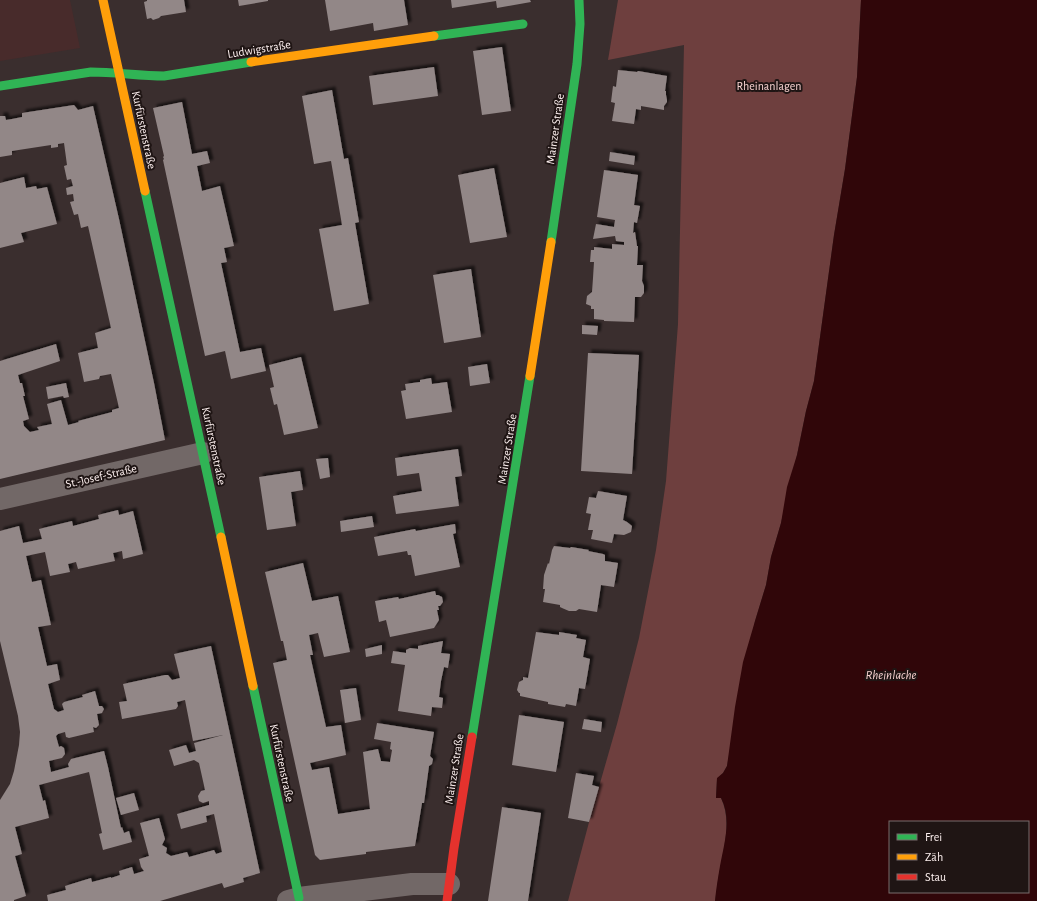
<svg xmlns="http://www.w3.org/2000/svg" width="1037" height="901" font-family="'Alegreya Sans',sans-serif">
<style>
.built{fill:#482b2b}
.green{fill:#6e3f3e}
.water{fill:#300609;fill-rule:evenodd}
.building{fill:#928787;filter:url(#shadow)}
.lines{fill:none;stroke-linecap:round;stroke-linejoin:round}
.street{stroke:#726867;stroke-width:22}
.fast{stroke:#30b455;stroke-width:9}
.slow{stroke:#ff9f0a;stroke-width:9}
.jam{stroke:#e5322d;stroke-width:9}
.labels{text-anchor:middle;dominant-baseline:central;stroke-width:4;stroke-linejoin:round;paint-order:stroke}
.street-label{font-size:12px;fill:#fef1f0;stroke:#1f1514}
.park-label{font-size:12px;fill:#f9d4d2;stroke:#1f1514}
.water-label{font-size:13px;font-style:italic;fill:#f5d0ce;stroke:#1f1514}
</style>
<defs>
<filter id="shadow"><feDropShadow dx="3.5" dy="-3.5" stdDeviation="1" flood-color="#0009"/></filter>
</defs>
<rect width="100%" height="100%" fill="#3a2e2e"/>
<path class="built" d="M 0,0 L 70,0 L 80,48 L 0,61 Z"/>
<path class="green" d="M 618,0 L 861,0 L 857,77 L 845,169 L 834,235 L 814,381 L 806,411 L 797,455 L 781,523 L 771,557 L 766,585 L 755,621 L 727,766 L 723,773 L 717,779 L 716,798 L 721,798 C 731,819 725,843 721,864 C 718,877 717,889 715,901 L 568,901 L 592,811 L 617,724 L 639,638 L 656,550 L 666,481 L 678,324 L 684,45 L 608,60 Z"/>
<path class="water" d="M 861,0 L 1037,0 L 1037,901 L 715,901 C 716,889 718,878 720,866 C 724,844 732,819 721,798 L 716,798 L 717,778 L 723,773 L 727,766 L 735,707 L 743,662 L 755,621 L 766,585 L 771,557 L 781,523 L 787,487 L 797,455 L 806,411 L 814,381 L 834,235 L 845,169 L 857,77 ZM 890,822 L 1028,822 L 1028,892 L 890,892 Z"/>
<path class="building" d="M 147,0 L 184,0 L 186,12 L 161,16 L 159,18 L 153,20 L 151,18 L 147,19 L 144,2 L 147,1 Z
M 238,0 L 268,0 L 268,1 L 239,6 Z
M 325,0 L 404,0 L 408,25 L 374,31 L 373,23 L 330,31 Z
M 451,0 L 530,0 L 531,2 L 497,8 L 496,1 L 452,8 Z
M 502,47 L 511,111 L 482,115 L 473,51 Z
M 434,67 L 438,96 L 373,105 L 369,76 Z
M 618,70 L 637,72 L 638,71 L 667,76 L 665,91 L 666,91 L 666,95 L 667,100 L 667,102 L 664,106 L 664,110 L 641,106 L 641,110 L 636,109 L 634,124 L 612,121 L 615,103 L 611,102 L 613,86 L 616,87 Z
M 332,90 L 344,159 L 348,158 L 359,222 L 355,223 L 369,304 L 334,311 L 319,229 L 342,225 L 331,161 L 314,164 L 302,96 Z
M 182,102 L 192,154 L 207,151 L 210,163 L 197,166 L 202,191 L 220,186 L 234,246 L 224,248 L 227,262 L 221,263 L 240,352 L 261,348 L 266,371 L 231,379 L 225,351 L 205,356 L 163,160 L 164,159 L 163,157 L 164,156 L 153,108 Z
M 74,105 L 78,110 L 93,106 L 119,219 L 154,383 L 165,440 L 0,479 L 0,361 L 56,344 L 60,361 L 18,375 L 20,383 L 22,383 L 25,396 L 23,396 L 29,419 L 23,421 L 24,426 L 30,432 L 39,430 L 37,427 L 52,424 L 47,404 L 61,400 L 68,425 L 79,422 L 78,421 L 112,412 L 112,410 L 119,408 L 111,374 L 100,376 L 99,379 L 84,382 L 78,353 L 98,348 L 95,333 L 111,328 L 88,226 L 81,228 L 78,214 L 74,215 L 70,202 L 74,201 L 73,194 L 67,195 L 66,188 L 73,186 L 71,179 L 67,180 L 64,166 L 67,165 L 64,143 L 58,144 L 58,147 L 51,148 L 51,145 L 12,151 L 12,155 L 0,157 L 0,116 L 5,116 L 6,120 L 12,119 L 22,117 L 22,113 Z
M 610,152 L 635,156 L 634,165 L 609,161 Z
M 494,168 L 507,237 L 470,243 L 458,175 Z
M 604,170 L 638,175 L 634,205 L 640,206 L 637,223 L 634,222 L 633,233 L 635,232 L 637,246 L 638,246 L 637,265 L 643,265 L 642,281 L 644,286 L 644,293 L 641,297 L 635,297 L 634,322 L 604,321 L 604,320 L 594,319 L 594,309 L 591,309 L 591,306 L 586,304 L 587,296 L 592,292 L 593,278 L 594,262 L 590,262 L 591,250 L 594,250 L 594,247 L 612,249 L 612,244 L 624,245 L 624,242 L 616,241 L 615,236 L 593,239 L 596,224 L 614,227 L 615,220 L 597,217 Z
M 24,177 L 26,188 L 36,186 L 37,189 L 47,187 L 57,224 L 21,233 L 24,242 L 0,248 L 0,183 Z
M 471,269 L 481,337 L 444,343 L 433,275 Z
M 582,325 L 598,326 L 597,335 L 582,334 Z
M 588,353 L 639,355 L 632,474 L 581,471 Z
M 301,357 L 318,428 L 284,435 L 277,404 L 274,405 L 270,388 L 274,387 L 269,365 Z
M 487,364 L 490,383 L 470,386 L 468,367 Z
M 431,378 L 432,384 L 447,382 L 452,412 L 406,419 L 401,391 L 406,390 L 405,384 L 420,382 L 420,380 Z
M 66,383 L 69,397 L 64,398 L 63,396 L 48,399 L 46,387 Z
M 458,449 L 462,476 L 455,477 L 459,506 L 396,514 L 393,496 L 422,491 L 419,473 L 397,476 L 395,458 Z
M 328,458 L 330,477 L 320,479 L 316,459 Z
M 300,471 L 303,490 L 291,492 L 296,526 L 267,530 L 259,477 Z
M 598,491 L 627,496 L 623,520 L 627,522 L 632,526 L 631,532 L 624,535 L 614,534 L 612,543 L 591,539 L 593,530 L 588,530 L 591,514 L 586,513 L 589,497 L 596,498 Z
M 118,510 L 119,515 L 133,511 L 143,554 L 123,559 L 122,551 L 113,553 L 115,561 L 78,569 L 76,562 L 68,564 L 70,572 L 50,576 L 45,552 L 26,556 L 32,582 L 41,580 L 51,625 L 38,627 L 47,666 L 57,664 L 60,680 L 48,684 L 54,709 L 58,712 L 64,710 L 62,704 L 64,702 L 83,697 L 82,695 L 95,691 L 99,706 L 102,706 L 104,709 L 102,713 L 97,714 L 99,725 L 96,728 L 93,727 L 94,732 L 69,738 L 66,737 L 65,732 L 58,734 L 56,736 L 59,747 L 61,746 L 64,748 L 65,754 L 62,758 L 49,761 L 51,772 L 69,767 L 68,764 L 71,759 L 104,751 L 108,767 L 121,828 L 122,827 L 124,833 L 129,831 L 132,842 L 103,850 L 99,834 L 102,833 L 89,772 L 39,785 L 43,801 L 45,800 L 49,818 L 15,827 L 22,854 L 15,856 L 26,896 L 14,900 L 14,901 L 0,901 L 0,800 L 10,784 L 14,771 L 19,745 L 20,732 L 18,716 L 0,641 L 0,531 L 19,526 L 23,543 L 42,539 L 39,529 L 72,521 L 73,526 L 99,519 L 98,515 Z
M 372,516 L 374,527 L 341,532 L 340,521 Z
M 455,524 L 456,533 L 453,534 L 460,567 L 415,576 L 411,555 L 408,555 L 407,551 L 378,556 L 374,537 L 415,529 L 416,531 Z
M 554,546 L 570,548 L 571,547 L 589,550 L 588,551 L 603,554 L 605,555 L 605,561 L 618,563 L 614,587 L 601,585 L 597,612 L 579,609 L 576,611 L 569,611 L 562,608 L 560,607 L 560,605 L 543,602 L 545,589 L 543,589 L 544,575 L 548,563 L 549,564 L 552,550 Z
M 303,563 L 312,601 L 338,596 L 350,652 L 324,657 L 318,633 L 309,635 L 313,655 L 310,655 L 326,727 L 341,725 L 346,755 L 310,763 L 312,770 L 329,767 L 338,814 L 370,809 L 363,752 L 378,749 L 381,761 L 390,762 L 392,750 L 390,749 L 391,742 L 374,739 L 377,723 L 434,732 L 430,756 L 433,759 L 432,764 L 429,766 L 424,803 L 422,803 L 415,846 L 366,852 L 366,854 L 320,860 L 315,855 L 273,663 L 287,660 L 283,641 L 281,641 L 265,572 Z
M 435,591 L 436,595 L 438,595 L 442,597 L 443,602 L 440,606 L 438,606 L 439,610 L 437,610 L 439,620 L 434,628 L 390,637 L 386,620 L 379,622 L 375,601 L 398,597 L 399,599 Z
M 536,632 L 559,635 L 559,632 L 577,635 L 576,638 L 586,640 L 583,657 L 590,659 L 585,689 L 579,688 L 576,706 L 566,704 L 565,707 L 548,704 L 548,702 L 520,696 L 520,693 L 519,693 L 517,690 L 519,682 L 523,680 L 523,677 L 528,678 Z
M 443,641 L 441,653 L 450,654 L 448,668 L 444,667 L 441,681 L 439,697 L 443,698 L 442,708 L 432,707 L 431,716 L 398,711 L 405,665 L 391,663 L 393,651 L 406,653 L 406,650 L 410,648 L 418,649 L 418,646 Z
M 382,645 L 382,654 L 366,657 L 365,649 Z
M 211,646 L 260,873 L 243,878 L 244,882 L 224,888 L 222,883 L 160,901 L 48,901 L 47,895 L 66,890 L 65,886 L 91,878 L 92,882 L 111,877 L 111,878 L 120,875 L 119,871 L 132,867 L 134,874 L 144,871 L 141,867 L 139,859 L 149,856 L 140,823 L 159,818 L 165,839 L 162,845 L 167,848 L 166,853 L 171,856 L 187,852 L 189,857 L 214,850 L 216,854 L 222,852 L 214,814 L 206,816 L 207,822 L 181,829 L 177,814 L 209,805 L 209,801 L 203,803 L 199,801 L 198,796 L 201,791 L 205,790 L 199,763 L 194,760 L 174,766 L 169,750 L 186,745 L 189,753 L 196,751 L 194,743 L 223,735 L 193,741 L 185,700 L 177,702 L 178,706 L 176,709 L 122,719 L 119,702 L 127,701 L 123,684 L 165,675 L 168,675 L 172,680 L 180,678 L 174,654 Z
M 356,688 L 361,720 L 345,723 L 340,690 Z
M 519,715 L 564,722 L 556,772 L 512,765 Z
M 584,719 L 602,722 L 601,732 L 582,729 Z
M 576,773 L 594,776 L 592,785 L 599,787 L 589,822 L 568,818 Z
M 134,793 L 139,810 L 121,815 L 116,798 Z
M 502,807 L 541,813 L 528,901 L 488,901 Z"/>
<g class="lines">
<path class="street" d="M 0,499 L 203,453
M 288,901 L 299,898 L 412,884 L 449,884"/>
<path class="fast" d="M 434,36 L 523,24
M 0,86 L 91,72 C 115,72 140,76 164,76 L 251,62
M 145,191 L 221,537
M 551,242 L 577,64 L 580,24 L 579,0
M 253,686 L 299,898
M 472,737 L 530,376"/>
<path class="slow" d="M 103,0 L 145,191
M 251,62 L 434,36
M 530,376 L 551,242
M 221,537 L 253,686"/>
<path class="jam" d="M 447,901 L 454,848 L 472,737"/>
</g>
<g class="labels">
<g class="street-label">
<text transform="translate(259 49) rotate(-9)">Ludwigstraße</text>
<text transform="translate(555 129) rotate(-82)">Mainzer Straße</text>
<text transform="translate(144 130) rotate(78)">Kurfürstenstraße</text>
<text transform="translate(214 446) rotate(78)">Kurfürstenstraße</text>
<text transform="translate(507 449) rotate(-81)">Mainzer Straße</text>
<text transform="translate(101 476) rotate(-13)">St.-Josef-Straße</text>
<text transform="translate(282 763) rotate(78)">Kurfürstenstraße</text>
<text transform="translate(454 769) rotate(-81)">Mainzer Straße</text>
</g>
<g class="park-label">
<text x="769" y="86">Rheinanlagen</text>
</g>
<g class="water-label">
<text x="891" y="675">Rheinlache</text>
</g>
</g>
<rect x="889" y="821" width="140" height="72" fill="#1f1514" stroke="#786d6c"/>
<rect x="897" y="834" width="20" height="6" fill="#30b455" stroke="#786d6c"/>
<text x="925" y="841" font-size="12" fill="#fef1f0">Frei</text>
<rect x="897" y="854" width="20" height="6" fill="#ff9f0a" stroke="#786d6c"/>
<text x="925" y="861" font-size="12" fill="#fef1f0">Zäh</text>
<rect x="897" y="874" width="20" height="6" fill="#e5322d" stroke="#786d6c"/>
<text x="925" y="881" font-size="12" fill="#fef1f0">Stau</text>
</svg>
